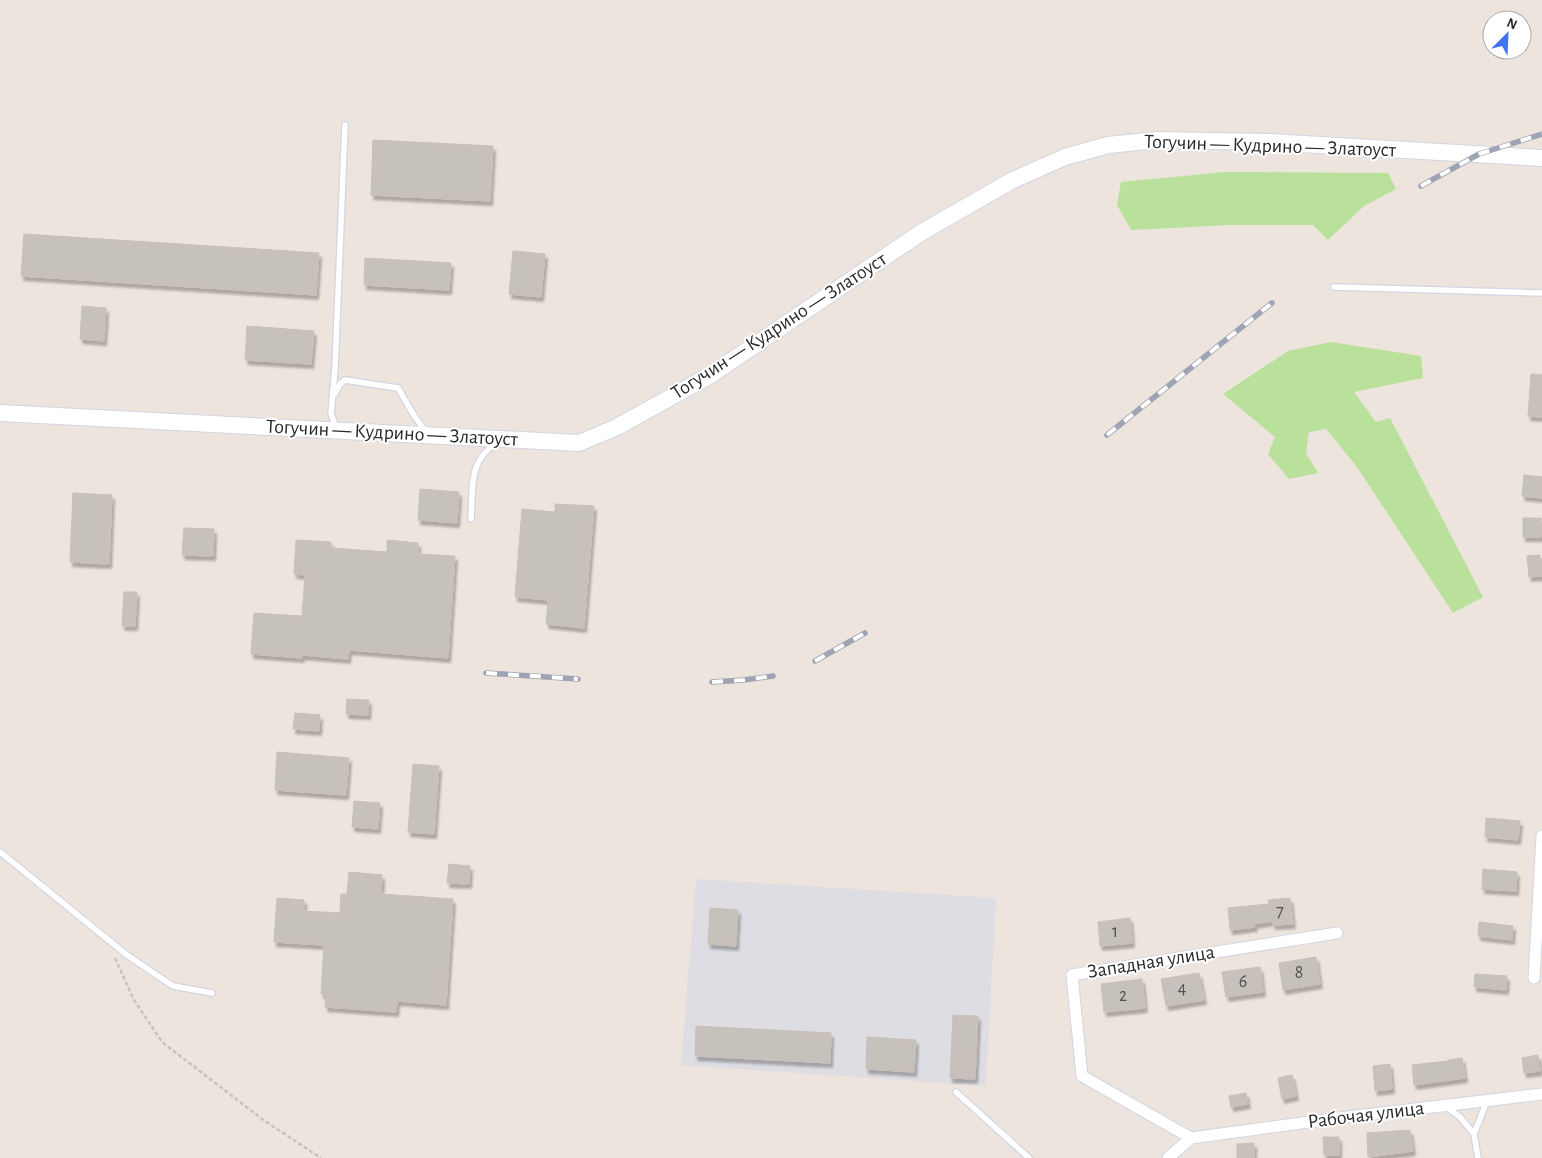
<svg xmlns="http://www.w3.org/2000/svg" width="1542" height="1158" font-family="'Alegreya Sans',sans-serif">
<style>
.industrial{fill:#dedde4}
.green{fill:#b9e19b}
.building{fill:#c7c1bc;stroke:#c7c0b6;filter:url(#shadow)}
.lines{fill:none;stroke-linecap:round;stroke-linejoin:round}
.lane-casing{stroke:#d2d6e2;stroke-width:8}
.street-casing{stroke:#d2d6e2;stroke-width:13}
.secondary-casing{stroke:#d2d6e2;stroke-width:18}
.path{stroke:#c3c3c3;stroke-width:2.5;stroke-dasharray:4 2.5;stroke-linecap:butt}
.lane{stroke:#fff;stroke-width:5.5}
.street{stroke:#fff;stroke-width:11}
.secondary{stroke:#fff;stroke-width:16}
.rail-casing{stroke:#9fa4b4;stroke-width:5.5}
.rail{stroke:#fff;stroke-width:4;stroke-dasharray:11;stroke-linecap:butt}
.labels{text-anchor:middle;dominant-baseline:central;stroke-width:4;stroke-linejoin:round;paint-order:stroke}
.number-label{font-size:18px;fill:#51504e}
.street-label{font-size:20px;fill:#2a2a2a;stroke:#fff}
</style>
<defs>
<filter id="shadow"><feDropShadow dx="2.5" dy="4.5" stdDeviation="1" flood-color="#0004"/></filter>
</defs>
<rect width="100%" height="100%" fill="#ece4dd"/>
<path class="industrial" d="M 696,879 L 996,898 L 986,1086 L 681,1065 Z"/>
<path class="green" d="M 1225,172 L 1388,173 L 1396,189 L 1364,206 L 1328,240 L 1313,225 L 1230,225 L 1131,230 L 1117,205 L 1121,182 Z
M 1331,342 L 1421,356 L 1423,378 L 1354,392 L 1376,422 L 1390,418 L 1483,597 L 1453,613 L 1357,467 L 1326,429 L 1309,432 L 1306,453 L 1318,473 L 1289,479 L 1268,454 L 1275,437 L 1223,394 L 1288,351 Z"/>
<path class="building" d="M 373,140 L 493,146 L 490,201 L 371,195 Z
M 24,234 L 319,253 L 316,295 L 21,276 Z
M 513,251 L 545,254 L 541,297 L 509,294 Z
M 365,258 L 451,263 L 449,290 L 364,285 Z
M 82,306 L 106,308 L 104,341 L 80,339 Z
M 247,326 L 314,331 L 311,364 L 245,360 Z
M 1531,374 L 1542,375 L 1542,417 L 1528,416 Z
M 1524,475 L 1542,477 L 1542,498 L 1522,496 Z
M 420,489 L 459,492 L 457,523 L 418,520 Z
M 73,493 L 112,495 L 109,564 L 70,562 Z
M 555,504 L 594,506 L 584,628 L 546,624 L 548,600 L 515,597 L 522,509 L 555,512 Z
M 1523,518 L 1541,518 L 1541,537 L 1523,537 Z
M 184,528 L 214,529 L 213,556 L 182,555 Z
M 296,540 L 331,542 L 331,548 L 387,552 L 387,540 L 418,543 L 418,554 L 455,556 L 448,658 L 349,650 L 348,659 L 302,655 L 302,658 L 251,654 L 254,613 L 302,616 L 305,575 L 294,574 Z
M 1540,555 L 1542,576 L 1529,577 L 1527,556 Z
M 124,592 L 137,592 L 135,626 L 122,626 Z
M 347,699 L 369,700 L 368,715 L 346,714 Z
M 295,713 L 320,715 L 319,731 L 293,729 Z
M 277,752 L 349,758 L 346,795 L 275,790 Z
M 413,764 L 439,766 L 434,834 L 408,832 Z
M 354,801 L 380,803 L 378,829 L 352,827 Z
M 1486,818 L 1520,821 L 1518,840 L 1485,837 Z
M 449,864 L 470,866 L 469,884 L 447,883 Z
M 1483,869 L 1517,872 L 1516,891 L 1482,889 Z
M 349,872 L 382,875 L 381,894 L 453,899 L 446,1005 L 397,1001 L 396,1012 L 325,1007 L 326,994 L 321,994 L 324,945 L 274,942 L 277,898 L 304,900 L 304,911 L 340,913 L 341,894 L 347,894 Z
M 1290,898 L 1293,924 L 1273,925 L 1272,921 L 1254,924 L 1255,927 L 1230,930 L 1228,908 L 1269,904 L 1268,900 Z
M 710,908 L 738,910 L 736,946 L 708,944 Z
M 1130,918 L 1132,943 L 1100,946 L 1098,922 Z
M 1479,922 L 1513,926 L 1512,940 L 1478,936 Z
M 1316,957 L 1320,984 L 1283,990 L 1279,963 Z
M 1260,967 L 1263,992 L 1226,997 L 1222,972 Z
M 1199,973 L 1204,1000 L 1166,1006 L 1161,979 Z
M 1475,974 L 1507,976 L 1506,990 L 1474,987 Z
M 1142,979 L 1145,1008 L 1104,1012 L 1101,984 Z
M 953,1015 L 978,1016 L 975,1079 L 950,1078 Z
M 696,1026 L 831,1033 L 830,1063 L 695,1056 Z
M 867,1037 L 916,1040 L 914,1072 L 866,1069 Z
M 1538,1055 L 1540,1071 L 1524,1073 L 1522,1058 Z
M 1462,1058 L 1465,1078 L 1414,1085 L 1412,1065 L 1448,1061 L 1448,1060 Z
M 1390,1064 L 1392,1089 L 1375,1091 L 1373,1066 Z
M 1292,1075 L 1296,1096 L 1282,1099 L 1278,1078 Z
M 1246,1093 L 1248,1104 L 1231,1107 L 1229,1096 Z
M 1410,1130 L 1413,1151 L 1368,1157 L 1367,1133 Z
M 1323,1137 L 1339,1137 L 1339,1155 L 1324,1155 Z
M 1254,1143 L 1254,1158 L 1237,1158 L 1237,1144 Z"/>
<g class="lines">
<defs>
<path id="lane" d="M 1334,287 L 1542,293
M 335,394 L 340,384 L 345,380 L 398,388 L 413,414 L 426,432
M 336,428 L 331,413 L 335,368 L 345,125
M 471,519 C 473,489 468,461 496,443
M 0,852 L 127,955 L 173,986 L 212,993
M 956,1092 L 1029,1158
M 1445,1106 L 1460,1117 L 1474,1134
M 1478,1158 L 1474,1134 L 1487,1101"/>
<path id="street" d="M 1534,978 L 1542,836
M 1191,1138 L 1331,1119 L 1542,1094
M 1168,1158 L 1191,1138 L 1082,1076 L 1072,975 L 1337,933"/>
<path id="secondary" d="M 0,413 L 579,443 L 617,427 L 709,376 L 922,232 L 1011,181 L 1065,157 L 1108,145 L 1157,140 L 1268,142 L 1542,158"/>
</defs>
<use href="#lane" class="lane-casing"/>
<use href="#street" class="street-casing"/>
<use href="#secondary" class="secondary-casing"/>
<path class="path" d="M 115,958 L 134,1000 L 162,1042 L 262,1119 L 321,1158"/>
<use href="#lane" class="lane"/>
<use href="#street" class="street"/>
<use href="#secondary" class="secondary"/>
<defs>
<path id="rail" d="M 1421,186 L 1479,154 L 1542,134
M 1107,435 L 1272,303
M 815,661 L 865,633
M 486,673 L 578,679
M 712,682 L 744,680 L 773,676"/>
</defs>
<use href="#rail" class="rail-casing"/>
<use href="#rail" class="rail"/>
</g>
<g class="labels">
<g class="number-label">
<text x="1280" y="912">7</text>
<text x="1115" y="932">1</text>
<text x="1299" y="973">8</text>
<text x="1243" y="982">6</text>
<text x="1182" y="989">4</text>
<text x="1123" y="996">2</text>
</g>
<g class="street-label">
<text transform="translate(1270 146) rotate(2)">Тогучин — Кудрино — Златоуст</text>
<text transform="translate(779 326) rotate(-33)">Тогучин — Кудрино — Златоуст</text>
<text transform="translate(392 433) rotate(3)">Тогучин — Кудрино — Златоуст</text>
<text transform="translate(1151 962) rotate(-9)">Западная улица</text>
<text transform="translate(1366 1115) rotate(-7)">Рабочая улица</text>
</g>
</g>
<g transform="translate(1507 35) rotate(24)"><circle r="24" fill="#ffffff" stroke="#aaaaaa"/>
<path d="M0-4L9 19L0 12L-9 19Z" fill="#4272f4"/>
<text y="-8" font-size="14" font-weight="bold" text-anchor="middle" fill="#2a2a2a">N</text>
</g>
</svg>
